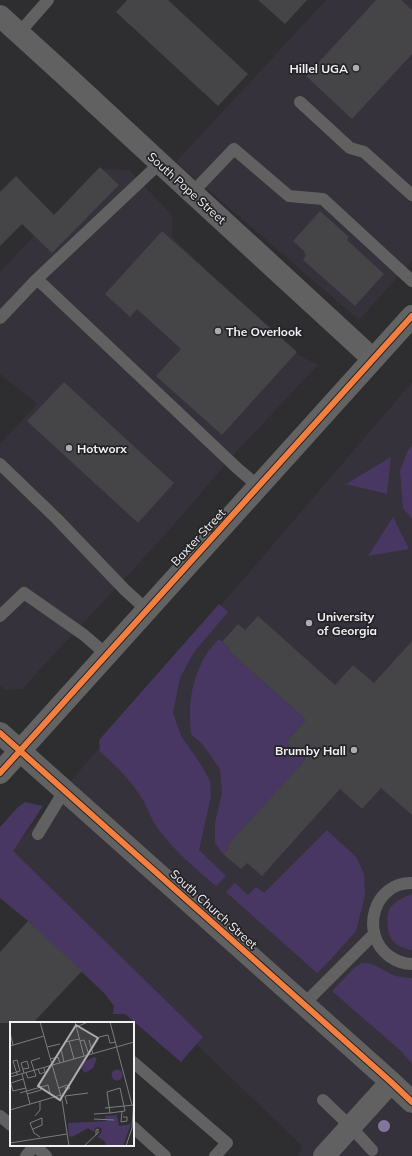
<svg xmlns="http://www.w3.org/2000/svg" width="412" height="1156" font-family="Mulish,sans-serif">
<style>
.built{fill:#35323b}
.green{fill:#483763}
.building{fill:#454446}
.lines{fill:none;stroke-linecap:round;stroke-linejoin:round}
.lane{stroke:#616161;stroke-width:12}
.street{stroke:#616161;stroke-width:22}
.secondary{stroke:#636364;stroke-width:22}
.cycleway-casing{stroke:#242327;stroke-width:8}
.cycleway{stroke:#f27e40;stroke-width:6}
.tree{fill:#83769c}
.poi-dot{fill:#adacae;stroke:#242327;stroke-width:1.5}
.labels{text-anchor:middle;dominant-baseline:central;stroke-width:3.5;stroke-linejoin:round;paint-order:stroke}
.poi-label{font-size:12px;font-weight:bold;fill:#f1f0f3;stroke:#242327;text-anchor:start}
.street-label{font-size:12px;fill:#f1f0f3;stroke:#242327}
.inset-road{fill:none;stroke:#7c7b7d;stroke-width:1}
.view{fill:#adacae;fill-opacity:0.15;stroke:#adacae;stroke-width:2}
.inset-edge{fill:none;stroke:#f1f0f3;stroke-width:2}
</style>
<rect width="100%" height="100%" fill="#2e2d2f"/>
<path class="built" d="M 326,0 L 412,0 L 412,261 L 359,320 L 176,162 Z
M 97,169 L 129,170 L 172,215 L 172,237 L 293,352 L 318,365 L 237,451 L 165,535 L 22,689 L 5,690 L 0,686 L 0,444 L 37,404 L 0,374 L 0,272 Z
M 412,382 L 412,1156 L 298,1156 L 302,1146 L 110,961 L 0,864 Z"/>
<path class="green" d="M 412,446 L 412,519 L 403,508 L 400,471 L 408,450 Z
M 391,457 L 387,494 L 346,484 Z
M 393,517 L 409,549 L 368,556 Z
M 219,604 L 228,612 L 194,652 L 180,678 L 173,713 L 181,736 L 200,763 L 210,781 L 211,796 L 199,850 L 226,876 L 216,886 C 195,868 173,850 157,827 C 151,819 148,809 143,800 C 132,782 116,765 100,752 L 99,740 Z
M 219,639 L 230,648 L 228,650 L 306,720 L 286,742 L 306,759 L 228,846 L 229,848 L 223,854 L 215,843 L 215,823 L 222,793 L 220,769 L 203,745 L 191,734 C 188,703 191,680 207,653 C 210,648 215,644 219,639 Z
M 25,802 L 43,806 L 13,851 L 203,1037 L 181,1062 L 125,1014 L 113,1014 L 114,1006 L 105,994 L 28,921 L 0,898 L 0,827 L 18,807 Z
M 327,830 L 357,858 L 364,874 L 365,895 L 356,931 L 331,959 L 317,973 L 226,892 L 235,883 L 248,895 L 256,887 L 264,893 Z
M 412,894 L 412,950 C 406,949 397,946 393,941 C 387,934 386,918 389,910 C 393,902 404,897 412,894 Z
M 362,963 C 375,963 379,968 389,973 C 396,977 405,978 412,978 L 412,1064 L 402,1052 L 333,992 L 333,990 L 355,967 Z"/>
<path class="building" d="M 127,0 L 168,0 L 248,74 L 218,106 L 116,12 Z
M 258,0 L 307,0 L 285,24 Z
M 376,0 L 401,0 L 412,10 L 412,54 L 352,119 L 306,76 Z
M 100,167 L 119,185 L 52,253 L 22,224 L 0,246 L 0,192 L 16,176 L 54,215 Z
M 320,211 L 349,237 L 347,240 L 384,274 L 355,306 L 303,260 L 306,255 L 304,253 L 305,252 L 293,241 Z
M 162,231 L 297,352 L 222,435 L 156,376 L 181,349 L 137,309 L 130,317 L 105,294 Z
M 64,382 L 174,483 L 138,523 L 27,421 Z
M 258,616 L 335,685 L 353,665 L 374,683 L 412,641 L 412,815 L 381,788 L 362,809 L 340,789 L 262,876 L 247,863 L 241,869 L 223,854 L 229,848 L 227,846 L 306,759 L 286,742 L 306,720 L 228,650 L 230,648 L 222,642 L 238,624 L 245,630 Z
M 28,921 L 82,971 L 33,1023 L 0,1023 L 0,952 Z"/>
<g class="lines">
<path class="lane" d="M 19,33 L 48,0
M 300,102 L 350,148 L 364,152 L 412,195
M 192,193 L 234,149 L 289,196 L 323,199 L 412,281
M 37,279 L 237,468 L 259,487
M 0,318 L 37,279 L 160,163
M 0,464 L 56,518 L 125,590 L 147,610
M 0,616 L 24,593 L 84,635 L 107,655
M 38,834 L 64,791
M 412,883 C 374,882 359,933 389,956 C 396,961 403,964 412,964
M 304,1004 L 374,934
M 133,1062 L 227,1143 L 215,1156
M 323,1100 L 351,1127 L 372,1150
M 0,1116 L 11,1125
M 133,1127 L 165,1156
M 34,1145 L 46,1156
M 26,1156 L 35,1145"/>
<path class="street" d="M 0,16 L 65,75 L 160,163 L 373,359
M 0,733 L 391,1082 L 412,1102
M 324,1156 L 391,1082"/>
<path class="secondary" d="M 0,773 L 412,316"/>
<defs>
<path id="cycleway" d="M 0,733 L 391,1082 L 412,1102
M 0,773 L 412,316"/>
</defs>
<use href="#cycleway" class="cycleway-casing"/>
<use href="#cycleway" class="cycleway"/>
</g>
<circle class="tree" cx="384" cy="1126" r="6"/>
<g class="poi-dot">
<circle cx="356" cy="68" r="4"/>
<circle cx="218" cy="331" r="4"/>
<circle cx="69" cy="448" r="4"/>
<circle cx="309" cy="623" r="4"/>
<circle cx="354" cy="750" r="4"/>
</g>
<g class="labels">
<g class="poi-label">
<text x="348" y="68" text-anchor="end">Hillel UGA</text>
<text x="226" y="331">The Overlook</text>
<text x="77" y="448">Hotworx</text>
<text x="317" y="616">University<tspan x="317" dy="14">of Georgia</tspan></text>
<text x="346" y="750" text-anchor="end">Brumby Hall</text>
</g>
<g class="street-label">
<text transform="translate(187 188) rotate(42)">South Pope Street</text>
<text transform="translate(198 537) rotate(-47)">Baxter Street</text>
<text transform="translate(214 909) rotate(42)">South Church Street</text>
</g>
</g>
<g transform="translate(10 1022)">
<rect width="124" height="124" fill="#2e2d2f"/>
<path d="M 84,35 L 87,36 L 83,46 L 75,51 L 71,46 L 72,41 ZM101.5 53a5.5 5.5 0 1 1 11 0a5.5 5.5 0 1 1-11 0ZM 107,93 L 109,104 L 121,102 L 113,124 L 96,124 L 95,119 L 87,115 L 91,111 L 92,107 L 89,105 L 85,106 L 84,110 L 78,106 L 62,115 L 59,114 L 58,101 L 96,99 L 95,94 Z" fill="#483763"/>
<path class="inset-road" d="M 30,0 L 52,78 L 59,124M 65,0 L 74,34M 100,0 L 122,83M 66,5 L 78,0M 0,11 L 3,23M 89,15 L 98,13 L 100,21 L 106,20M 79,18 L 83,32M 59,19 L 64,37M 70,19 L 74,18 L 79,33M 55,20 L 69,17M 0,24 L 34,14M 37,25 L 50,22M 51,27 L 54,40M 40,37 L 48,35 L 50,41M 13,47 L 19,46 L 17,39 L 11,41 L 14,51M 28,47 L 30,52 L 35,50 L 34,46M 16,51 L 18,56 L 26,54 L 21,39 L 30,36M 0,52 L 7,50 L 10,49 L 7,38 L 3,39 L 6,49 L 7,50 L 7,53M 12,52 L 20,82M 0,55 L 124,20M 0,59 L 3,69 L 16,66M 1,61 L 13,57M 49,66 L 57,63 L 60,66 L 57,68 L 55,65M 10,71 L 38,63 L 40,71M 17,72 L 31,68 L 29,61M 57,82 L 55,74 L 78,71M 95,86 L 124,83M 0,88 L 51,73M 112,89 L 111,100 L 117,99 L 117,95 L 113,95M 84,92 L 100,91 L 115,89 L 110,66 L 97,70 L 100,91M 25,94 L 30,88 L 30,79M 84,97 L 104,98M 23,107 L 32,103 L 32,96 L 20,101 L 24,111 L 30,115M 0,121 L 57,112M 74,124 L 88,111 L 88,107 L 86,108 L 86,113M 116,124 L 122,106 L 124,75"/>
<path class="view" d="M 66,3 L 88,16 L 50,78 L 28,64 Z"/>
<rect width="124" height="124" class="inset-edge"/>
</g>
</svg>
